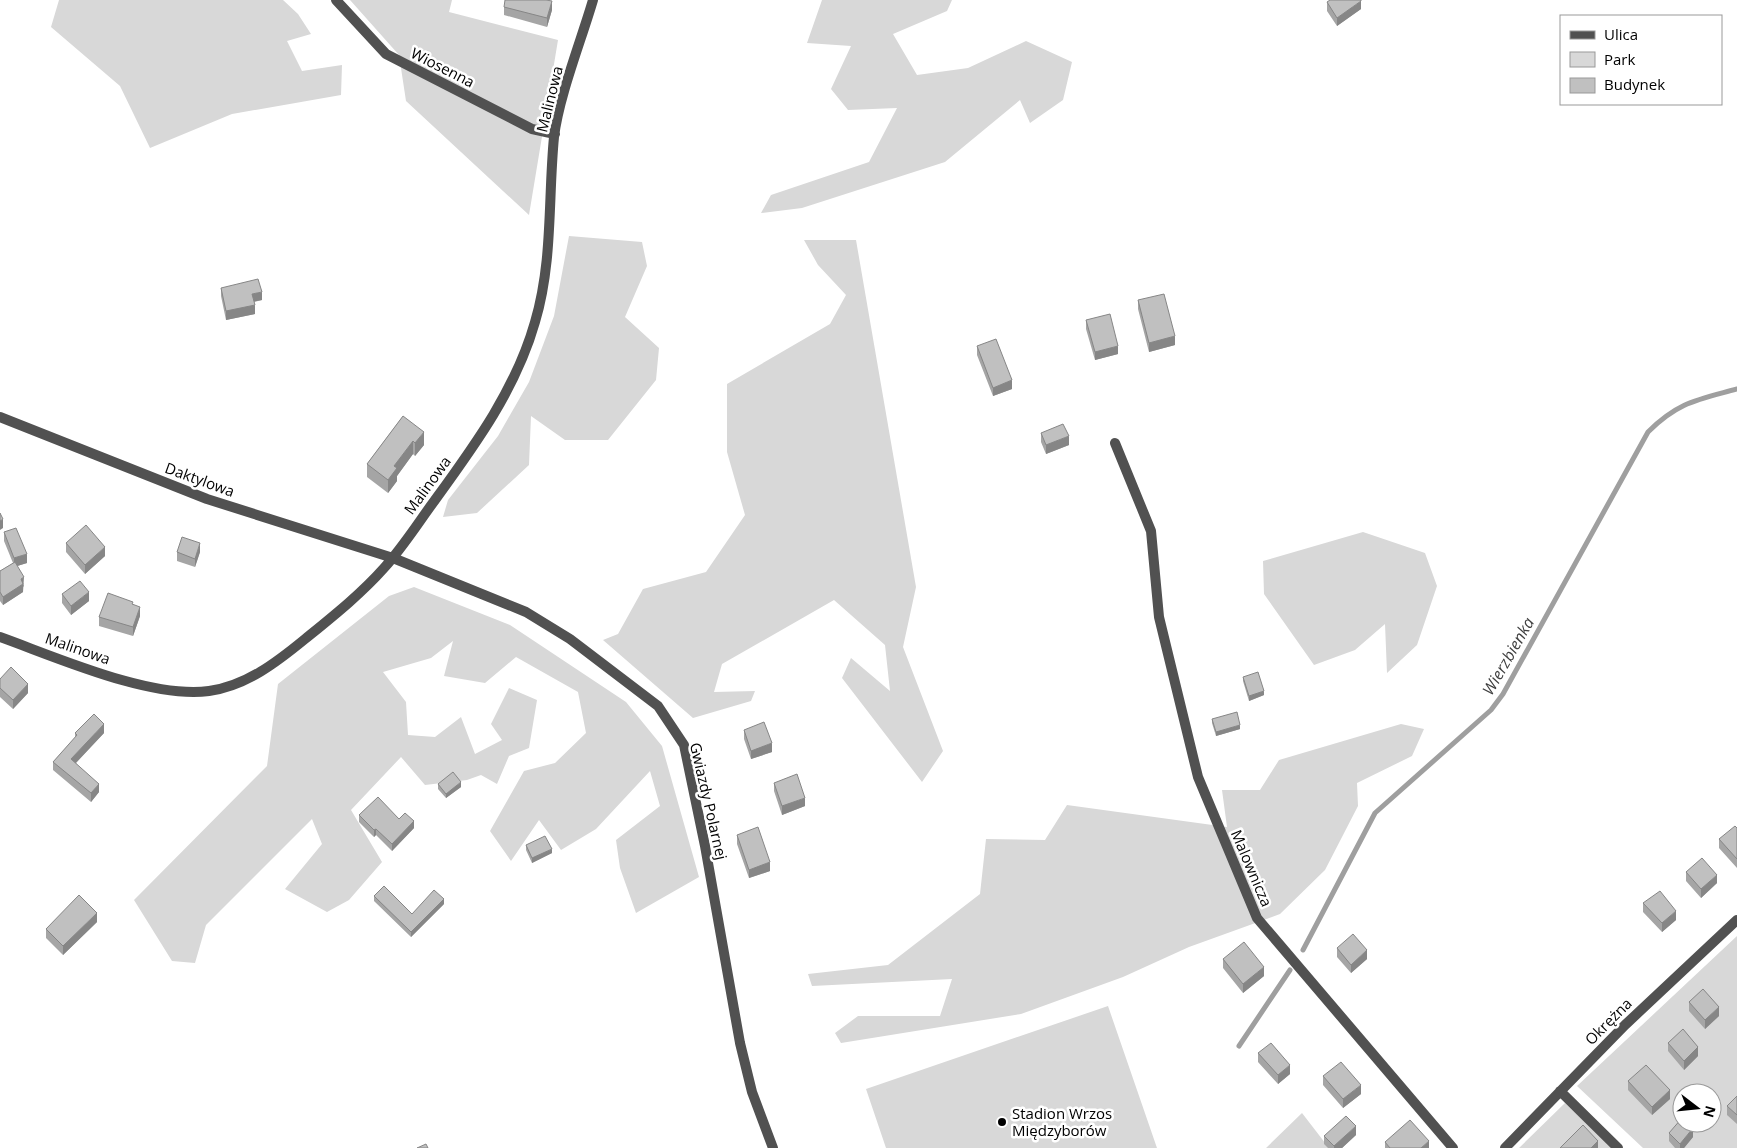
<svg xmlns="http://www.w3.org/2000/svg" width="1737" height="1148" font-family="'Open Sans',sans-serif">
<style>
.green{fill:#d8d8d8;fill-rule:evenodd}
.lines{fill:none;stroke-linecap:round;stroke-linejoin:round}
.stream{stroke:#9f9f9f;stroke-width:5}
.minor{stroke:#515151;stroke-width:10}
.wall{fill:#a5a5a5}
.shaded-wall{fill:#868686}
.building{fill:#c0c0c0;stroke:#868686}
.poi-dot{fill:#000;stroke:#fff;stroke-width:2}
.labels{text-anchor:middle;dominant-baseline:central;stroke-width:5;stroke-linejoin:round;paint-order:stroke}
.street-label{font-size:15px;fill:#000;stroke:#fff}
.poi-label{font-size:15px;fill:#000;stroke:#fff;text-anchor:start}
.water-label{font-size:16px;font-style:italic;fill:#404040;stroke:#fff}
</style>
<rect width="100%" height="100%" fill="#fff"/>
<path class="green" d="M 59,0 L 283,0 L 298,14 L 311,34 L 287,41 L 302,71 L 342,65 L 341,95 L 232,114 L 150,148 L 120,86 L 51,27 Z
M 350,0 L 452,0 L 449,12 L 558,40 L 529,215 L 406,101 L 399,55 Z
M 822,0 L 952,0 L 947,11 L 893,34 L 917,75 L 968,68 L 1026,41 L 1072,62 L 1063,100 L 1030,123 L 1020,100 L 945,162 L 802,208 L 761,213 L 771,195 L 869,162 L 897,108 L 848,110 L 831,89 L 851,46 L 807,43 Z
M 569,236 L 642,242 L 647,266 L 625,317 L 659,348 L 656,380 L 608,440 L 565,440 L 531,416 L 529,465 L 477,513 L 443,517 L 448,500 L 498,436 L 529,382 L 554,316 Z
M 804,240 L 856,240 L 916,587 L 903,647 L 943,751 L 922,782 L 842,678 L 851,658 L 890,691 L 885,645 L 834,600 L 722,664 L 714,692 L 755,691 L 751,701 L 693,718 L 603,640 L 618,634 L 643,589 L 706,572 L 745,515 L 727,452 L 727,384 L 830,324 L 846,295 L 818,265 Z
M 1363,532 L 1425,553 L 1437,586 L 1417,645 L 1387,673 L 1385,624 L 1355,650 L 1314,665 L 1264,594 L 1263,561 Z
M 414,587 L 510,625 L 626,702 L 662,746 L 699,877 L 636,913 L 620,868 L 616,840 L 660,806 L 650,771 L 596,829 L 561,850 L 539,820 L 511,861 L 490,831 L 524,771 L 555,763 L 586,733 L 578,692 L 516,657 L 485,683 L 444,676 L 453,641 L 431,658 L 383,672 L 406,702 L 408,735 L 435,737 L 461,717 L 475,754 L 502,740 L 491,724 L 509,688 L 537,700 L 529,748 L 509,756 L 497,784 L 481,775 L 467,780 L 425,785 L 401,757 L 351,810 L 382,862 L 349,900 L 327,912 L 285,889 L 322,844 L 312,819 L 206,925 L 195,963 L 172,961 L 134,900 L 267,766 L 278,684 L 389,596 Z
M 1401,724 L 1424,729 L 1412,756 L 1357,783 L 1358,806 L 1325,870 L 1280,914 L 1189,947 L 1123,977 L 1021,1014 L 841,1043 L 835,1033 L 858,1016 L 940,1016 L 952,979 L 812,986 L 808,974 L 888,965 L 980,894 L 986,839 L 1045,840 L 1067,805 L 1227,827 L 1222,790 L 1260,790 L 1279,760 Z
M 1737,936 L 1737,1148 L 1643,1148 L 1577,1086 ZM 1682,1093 L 1712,1093 L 1712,1123 L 1682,1123 Z
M 1108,1006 L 1157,1148 L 886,1148 L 866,1089 Z
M 1565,1103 L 1613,1148 L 1519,1148 Z
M 1302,1113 L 1329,1148 L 1266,1148 Z"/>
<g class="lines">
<path class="stream" d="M 1303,950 L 1375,813 L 1491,710 L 1503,694 L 1648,432 C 1678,402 1697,400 1737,389
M 1239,1046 L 1290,970"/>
<path class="minor" d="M 336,0 L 386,54 L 532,129 L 555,134
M 0,417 L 207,499 L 393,558 L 526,612 L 570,639 L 658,706 L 684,745 L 705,846 L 740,1043 L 752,1092 L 773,1148
M 1115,443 L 1151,531 L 1159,617 L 1198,777 L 1257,918 L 1453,1148
M 0,637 C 56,657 150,699 209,691 C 246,686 277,662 305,639 C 332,617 361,594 384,568 C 403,547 418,523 435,500 C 475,445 516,389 535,322 C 553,262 548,199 554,137 C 559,96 581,41 593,0
M 1560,1091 L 1618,1148
M 1505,1148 L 1625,1025 L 1737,920"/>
</g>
<path class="wall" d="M 1327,2 L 1361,9 L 1337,26 L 1327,11 Z
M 504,7 L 552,10 L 547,27 L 504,15 Z
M 221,288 L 262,300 L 254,302 L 255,314 L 226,320 L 221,296 Z
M 1138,300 L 1175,345 L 1149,352 L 1138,309 Z
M 1086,320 L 1118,354 L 1095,360 L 1086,329 Z
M 977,346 L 1012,389 L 993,396 L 977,355 Z
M 403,416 L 424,445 L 415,456 L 413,454 L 397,476 L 397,481 L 388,493 L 367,477 L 367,464 Z
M 1041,433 L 1069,445 L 1046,454 L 1041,442 Z
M 4,532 L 27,563 L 17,566 L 24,586 L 23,587 L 23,592 L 3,605 L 0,601 L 0,571 L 13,563 L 4,541 Z
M 66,543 L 105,556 L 85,574 L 66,552 Z
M 177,552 L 200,552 L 195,567 L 177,561 Z
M 62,594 L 89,601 L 71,615 L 62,603 Z
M 133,604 L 140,616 L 133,636 L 99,626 L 99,617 Z
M 1243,677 L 1264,695 L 1249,701 L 1243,681 Z
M 0,679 L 28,693 L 13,709 L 0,697 Z
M 1212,719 L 1240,729 L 1216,736 L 1212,723 Z
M 744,730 L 772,752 L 751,759 L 744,739 Z
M 75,733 L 104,733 L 76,763 L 99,792 L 91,802 L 53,770 L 53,762 L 75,738 Z
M 774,783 L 805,806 L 782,815 L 774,791 Z
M 438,784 L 461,787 L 446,798 L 438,789 Z
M 359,815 L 399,819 L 414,828 L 392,851 L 376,835 L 374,837 L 359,822 Z
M 1737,828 L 1737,868 L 1719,848 L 1719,839 Z
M 737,835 L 770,871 L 749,878 L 737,844 Z
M 526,845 L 552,853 L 532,863 L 526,850 Z
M 1686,872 L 1717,883 L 1701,898 L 1686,881 Z
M 374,896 L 412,914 L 444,904 L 411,937 L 374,901 Z
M 1643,903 L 1676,920 L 1662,932 L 1643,912 Z
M 97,922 L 63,955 L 46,938 L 46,929 Z
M 1337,948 L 1367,959 L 1351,973 L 1337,957 Z
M 1223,959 L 1264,976 L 1243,993 L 1223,968 Z
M 1689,1002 L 1719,1016 L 1705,1029 L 1689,1011 Z
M 1668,1043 L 1698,1056 L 1684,1070 L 1668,1051 Z
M 1258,1053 L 1290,1074 L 1278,1084 L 1258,1062 Z
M 1323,1076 L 1361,1094 L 1343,1108 L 1323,1085 Z
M 1628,1081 L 1670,1099 L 1652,1115 L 1628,1090 Z
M 1737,1096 L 1737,1124 L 1727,1115 L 1727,1106 Z
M 1669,1133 L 1693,1137 L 1684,1148 L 1675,1148 L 1669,1141 Z
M 1356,1135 L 1342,1148 L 1328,1148 L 1324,1144 L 1324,1136 Z
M 1385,1142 L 1429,1148 L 1385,1148 Z"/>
<path class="shaded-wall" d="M 552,1 L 552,10 L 547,27 L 547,18 Z
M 1361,1 L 1361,9 L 1337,26 L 1337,18 Z
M 262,292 L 262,300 L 252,302 L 252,294 Z
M 255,305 L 255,314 L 226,320 L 226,311 Z
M 1175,336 L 1175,345 L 1149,352 L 1149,343 Z
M 1118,346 L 1118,354 L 1095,360 L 1095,352 Z
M 1012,380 L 1012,389 L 993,396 L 993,388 Z
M 424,432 L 424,445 L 415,456 L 415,443 Z
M 1069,436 L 1069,445 L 1046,454 L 1046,445 Z
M 413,441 L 413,454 L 397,476 L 397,481 L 388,493 L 388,480 L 394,466 Z
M 3,519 L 3,528 L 0,530 L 0,521 Z
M 200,543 L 200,552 L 195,567 L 195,559 Z
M 105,547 L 105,556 L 85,574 L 85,565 Z
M 27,554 L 27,563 L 14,567 L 14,558 Z
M 24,577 L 23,592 L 3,605 L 3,597 L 21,579 Z
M 89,592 L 89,601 L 71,615 L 71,606 Z
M 140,607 L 140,616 L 133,636 L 133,627 Z
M 28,684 L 28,693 L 13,709 L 13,700 Z
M 1264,691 L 1264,695 L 1249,701 L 1249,696 Z
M 104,724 L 104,733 L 71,768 L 71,759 Z
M 1240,725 L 1240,729 L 1216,736 L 1216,732 Z
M 772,743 L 772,752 L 751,759 L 751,751 Z
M 461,782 L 461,787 L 446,798 L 446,794 Z
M 99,784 L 99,792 L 91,802 L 91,793 Z
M 805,798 L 805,806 L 782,815 L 782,806 Z
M 414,821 L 414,828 L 392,851 L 392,844 Z
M 376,829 L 376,835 L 374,837 L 374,830 Z
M 552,849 L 552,853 L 532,863 L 532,858 Z
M 770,862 L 770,871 L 749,878 L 749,870 Z
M 1717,875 L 1717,883 L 1701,898 L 1701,889 Z
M 444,899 L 444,904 L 411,937 L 411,932 Z
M 1676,911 L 1676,920 L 1662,932 L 1662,923 Z
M 97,913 L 97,922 L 63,955 L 63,946 Z
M 1367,950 L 1367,959 L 1351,973 L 1351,965 Z
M 1264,967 L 1264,976 L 1243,993 L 1243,984 Z
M 1719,1007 L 1719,1016 L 1705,1029 L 1705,1020 Z
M 1698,1047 L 1698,1056 L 1684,1070 L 1684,1061 Z
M 1290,1065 L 1290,1074 L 1278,1084 L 1278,1075 Z
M 1361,1085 L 1361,1094 L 1343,1108 L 1343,1099 Z
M 1670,1090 L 1670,1099 L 1652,1115 L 1652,1107 Z
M 1356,1126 L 1356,1135 L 1342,1148 L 1334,1148 L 1334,1146 Z
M 1693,1128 L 1693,1137 L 1684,1148 L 1680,1148 L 1680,1144 Z
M 1429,1141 L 1429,1148 L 1421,1148 Z
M 1598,1141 L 1598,1148 L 1591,1148 Z"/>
<path class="building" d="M 505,0 L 546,0 L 552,1 L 547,18 L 504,7 Z
M 1330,0 L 1361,0 L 1361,1 L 1337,18 L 1327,2 Z
M 258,279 L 262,292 L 252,294 L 255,305 L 226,311 L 221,288 Z
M 1164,294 L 1175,336 L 1149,343 L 1138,300 Z
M 1110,314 L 1118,346 L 1095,352 L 1086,320 Z
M 996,339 L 1012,380 L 993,388 L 977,346 Z
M 403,416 L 424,432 L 415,443 L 413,441 L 394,466 L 397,468 L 388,480 L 367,464 Z
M 1063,424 L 1069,436 L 1046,445 L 1041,433 Z
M 0,513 L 3,519 L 0,521 Z
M 86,525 L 105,547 L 85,565 L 66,543 Z
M 16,528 L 27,554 L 14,558 L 4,532 Z
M 182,537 L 200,543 L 195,559 L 177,552 Z
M 15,562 L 24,577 L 21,579 L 23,584 L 3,597 L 0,592 L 0,571 Z
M 80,581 L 89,592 L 71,606 L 62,594 Z
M 108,593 L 133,602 L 132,604 L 140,607 L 133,627 L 99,617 Z
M 11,667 L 28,684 L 13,700 L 0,688 L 0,679 Z
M 1258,672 L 1264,691 L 1249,696 L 1243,677 Z
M 1237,712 L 1240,725 L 1216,732 L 1212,719 Z
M 94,714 L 104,724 L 71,759 L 99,784 L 91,793 L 53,762 L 77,735 L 75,733 Z
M 764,722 L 772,743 L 751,751 L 744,730 Z
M 453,772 L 461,782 L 446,794 L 438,784 Z
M 797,774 L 805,798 L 782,806 L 774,783 Z
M 378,797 L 399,819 L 405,813 L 414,821 L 392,844 L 376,829 L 374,830 L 359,815 Z
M 1735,826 L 1737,828 L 1737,859 L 1719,839 Z
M 758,827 L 770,862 L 749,870 L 737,835 Z
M 545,836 L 552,849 L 532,858 L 526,845 Z
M 1702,858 L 1717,875 L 1701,889 L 1686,872 Z
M 384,886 L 412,914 L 434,890 L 444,899 L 411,932 L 374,896 Z
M 1660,891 L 1676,911 L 1662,923 L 1643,903 Z
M 79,895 L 97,913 L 63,946 L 46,929 Z
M 1353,934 L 1367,950 L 1351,965 L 1337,948 Z
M 1244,942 L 1264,967 L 1243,984 L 1223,959 Z
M 1703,989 L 1719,1007 L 1705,1020 L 1689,1002 Z
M 1683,1029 L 1698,1047 L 1684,1061 L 1668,1043 Z
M 1271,1043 L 1290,1065 L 1278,1075 L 1258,1053 Z
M 1341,1062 L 1361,1085 L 1343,1099 L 1323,1076 Z
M 1646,1065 L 1670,1090 L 1652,1107 L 1628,1081 Z
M 1737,1096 L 1737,1115 L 1727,1106 Z
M 1346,1116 L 1356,1126 L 1334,1146 L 1324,1136 Z
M 1682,1118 L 1682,1123 L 1688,1123 L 1693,1128 L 1680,1144 L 1669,1133 Z
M 1410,1120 L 1429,1141 L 1421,1148 L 1390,1148 L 1385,1142 Z
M 1583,1125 L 1598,1141 L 1591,1148 L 1560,1148 Z
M 426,1144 L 428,1148 L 417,1148 Z"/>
<circle class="poi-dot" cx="1002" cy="1122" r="5"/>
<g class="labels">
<g class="street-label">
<text transform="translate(443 67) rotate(27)">Wiosenna</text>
<text transform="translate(549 99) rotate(-76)">Malinowa</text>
<text transform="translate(200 479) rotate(20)">Daktylowa</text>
<text transform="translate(427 485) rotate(-54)">Malinowa</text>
<text transform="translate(78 648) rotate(19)">Malinowa</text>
<text transform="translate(709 801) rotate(77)">Gwiazdy Polarnej</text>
<text transform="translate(1252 868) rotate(67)">Malownicza</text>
<text transform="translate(1608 1021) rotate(-45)">Okrężna</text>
</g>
<g class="poi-label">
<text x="1012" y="1113">Stadion Wrzos<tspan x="1012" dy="17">Międzyborów</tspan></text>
</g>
<g class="water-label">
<text transform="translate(1508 656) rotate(-60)">Wierzbienka</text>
</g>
</g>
<rect x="1560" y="15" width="162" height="90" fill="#ffffff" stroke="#999999"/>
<rect x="1570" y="31" width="25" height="8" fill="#515151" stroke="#999999"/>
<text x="1604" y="40" font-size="15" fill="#000000">Ulica</text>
<rect x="1570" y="52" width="25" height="15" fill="#d8d8d8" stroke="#999999"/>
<text x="1604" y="65" font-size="15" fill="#000000">Park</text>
<rect x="1570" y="78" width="25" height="15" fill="#c0c0c0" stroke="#999999"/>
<text x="1604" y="90" font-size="15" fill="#000000">Budynek</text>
<g transform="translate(1697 1108) rotate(106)"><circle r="24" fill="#ffffff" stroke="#999999"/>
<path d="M0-4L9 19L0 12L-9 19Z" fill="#000000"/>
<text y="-8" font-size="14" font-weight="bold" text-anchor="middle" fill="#000000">N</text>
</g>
</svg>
